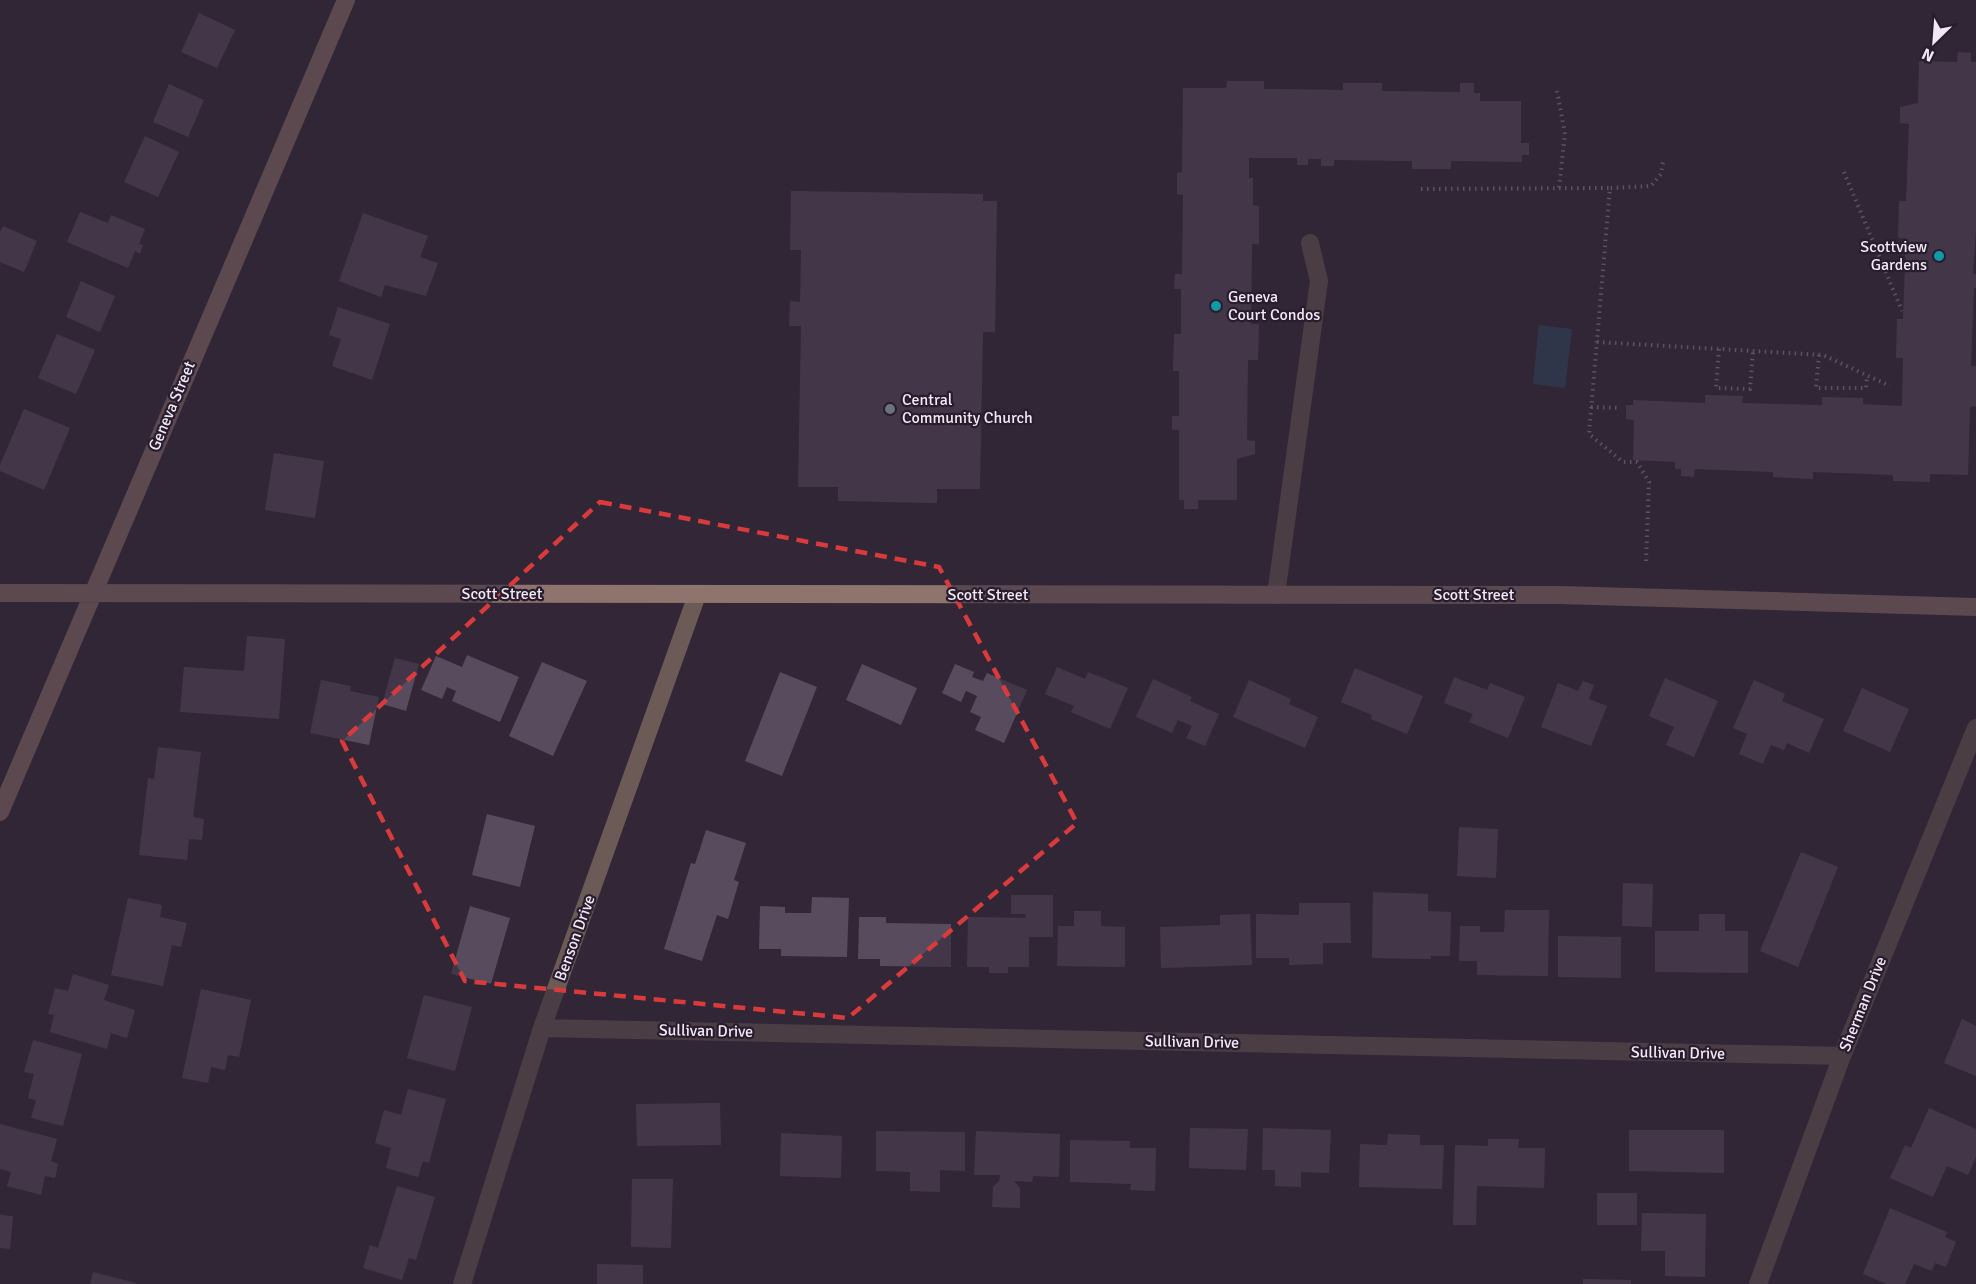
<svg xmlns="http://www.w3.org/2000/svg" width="1976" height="1284" font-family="Signika,sans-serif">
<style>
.water{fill:#2e4a60}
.building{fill:#584b5e}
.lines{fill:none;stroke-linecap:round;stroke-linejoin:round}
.path{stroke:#918795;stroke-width:4;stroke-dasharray:1.5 4.5;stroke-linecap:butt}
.lane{stroke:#6b5a56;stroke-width:18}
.street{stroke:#6b5a56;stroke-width:18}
.secondary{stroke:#8e746d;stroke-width:18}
.marked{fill:none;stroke:#d93b3c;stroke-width:4.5;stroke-dasharray:12 8;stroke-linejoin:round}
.culture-dot{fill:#0f9aa8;stroke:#281c2d;stroke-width:2}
.worship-dot{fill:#6b7280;stroke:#281c2d;stroke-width:2}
.labels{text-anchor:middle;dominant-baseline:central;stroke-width:4.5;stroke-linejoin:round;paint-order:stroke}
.poi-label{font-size:16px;fill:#f0e8f4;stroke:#281c2d;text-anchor:start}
.street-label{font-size:16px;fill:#f0e8f4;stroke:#281c2d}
</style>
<rect width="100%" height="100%" fill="#322637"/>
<path class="water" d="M 1539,325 L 1572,329 L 1565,388 L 1533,384 Z"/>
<path class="building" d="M 199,13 L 235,30 L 217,68 L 181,52 Z
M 1958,52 L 1971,53 L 1971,62 L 1976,62 L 1976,231 L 1973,274 L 1976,274 L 1976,288 L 1974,288 L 1971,366 L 1976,366 L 1976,406 L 1970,407 L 1968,475 L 1930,474 L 1930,482 L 1893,481 L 1893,475 L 1813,472 L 1813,479 L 1773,477 L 1773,472 L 1695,469 L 1694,477 L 1681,476 L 1681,469 L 1675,469 L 1675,462 L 1633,460 L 1634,420 L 1626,419 L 1626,405 L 1633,405 L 1633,400 L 1705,403 L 1705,395 L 1743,396 L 1742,403 L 1822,405 L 1822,397 L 1863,398 L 1863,404 L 1902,406 L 1903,358 L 1896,358 L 1897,319 L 1903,319 L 1906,239 L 1898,238 L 1899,201 L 1906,201 L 1909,124 L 1900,123 L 1900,107 L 1918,103 L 1919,61 L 1957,62 Z
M 1227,81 L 1264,81 L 1264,89 L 1343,90 L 1343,83 L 1382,83 L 1382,91 L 1460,92 L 1460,83 L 1474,83 L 1474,93 L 1480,93 L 1480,101 L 1521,101 L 1521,143 L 1529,143 L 1529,155 L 1522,155 L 1522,162 L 1451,161 L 1451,169 L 1412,169 L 1412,161 L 1334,160 L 1334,166 L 1321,166 L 1321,159 L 1308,159 L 1308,165 L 1297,165 L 1297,158 L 1249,158 L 1249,178 L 1253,178 L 1253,205 L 1259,206 L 1259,244 L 1252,244 L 1251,324 L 1259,324 L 1258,360 L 1248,360 L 1247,440 L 1255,441 L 1255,454 L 1237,459 L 1237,500 L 1198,500 L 1198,509 L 1184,509 L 1184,500 L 1179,500 L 1179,430 L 1172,430 L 1172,416 L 1179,416 L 1179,371 L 1173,371 L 1174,334 L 1181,334 L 1181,289 L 1174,289 L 1175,274 L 1182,274 L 1183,195 L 1177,194 L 1177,173 L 1182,172 L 1183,88 L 1226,88 Z
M 169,84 L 204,100 L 188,137 L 153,122 Z
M 145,136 L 179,152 L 158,197 L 124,182 Z
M 791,191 L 983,194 L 983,201 L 997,201 L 995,332 L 983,332 L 980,489 L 937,489 L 937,503 L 838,501 L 838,487 L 798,487 L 801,326 L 789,326 L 790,301 L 800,302 L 801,250 L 790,250 Z
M 80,212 L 108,223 L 111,215 L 145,229 L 139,244 L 143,245 L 140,254 L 135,251 L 128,268 L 67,242 Z
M 363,213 L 428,236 L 420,257 L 438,263 L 426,296 L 385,285 L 381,297 L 339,281 Z
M 3,226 L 37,241 L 24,272 L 0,262 L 0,232 Z
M 81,281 L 115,296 L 100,332 L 66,317 Z
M 338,307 L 390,324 L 372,380 L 332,366 L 341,339 L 329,335 Z
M 57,334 L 95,350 L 76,394 L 38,378 Z
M 24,409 L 70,428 L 44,490 L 0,471 L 0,465 Z
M 274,453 L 324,461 L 315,518 L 265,510 Z
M 247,636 L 285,639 L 279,719 L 180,712 L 184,667 L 244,671 Z
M 467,655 L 519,677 L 500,722 L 452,701 L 456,691 L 447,687 L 442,699 L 421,690 L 436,656 L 462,667 Z
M 395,658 L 419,664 L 406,711 L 382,704 Z
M 542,662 L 587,681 L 553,756 L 509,736 Z
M 862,664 L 917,688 L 901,725 L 846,700 Z
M 955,664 L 974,672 L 972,677 L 983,681 L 987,673 L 1027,690 L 1004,743 L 975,730 L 981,717 L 970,712 L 977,696 L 966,691 L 961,702 L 942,693 Z
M 1057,667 L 1085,679 L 1088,672 L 1128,688 L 1110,729 L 1071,712 L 1074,706 L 1045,694 Z
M 1355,668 L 1423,696 L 1407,734 L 1371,719 L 1372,715 L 1341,702 Z
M 780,672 L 817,687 L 782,776 L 745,761 Z
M 1454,677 L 1487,690 L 1490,683 L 1525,697 L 1508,738 L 1469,722 L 1473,714 L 1444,703 Z
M 1665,678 L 1718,701 L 1694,757 L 1666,745 L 1674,727 L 1649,716 Z
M 1153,679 L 1192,697 L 1190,701 L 1219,714 L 1205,746 L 1186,738 L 1192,726 L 1178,720 L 1172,733 L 1136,717 Z
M 321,680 L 351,686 L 350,691 L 379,697 L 369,745 L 310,733 Z
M 1249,680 L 1291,699 L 1289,704 L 1318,717 L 1305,748 L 1233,717 Z
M 1754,680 L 1785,694 L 1782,701 L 1824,719 L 1809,753 L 1787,743 L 1784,750 L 1771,745 L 1763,764 L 1739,754 L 1747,734 L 1733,728 Z
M 1583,681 L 1594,685 L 1589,699 L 1607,706 L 1591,746 L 1541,727 L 1558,683 L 1578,691 Z
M 1862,688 L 1909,709 L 1890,752 L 1843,731 Z
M 158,747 L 201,752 L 193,817 L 204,819 L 202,840 L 189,839 L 187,860 L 139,855 L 148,778 L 154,779 Z
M 487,814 L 535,826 L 520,887 L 472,875 Z
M 1459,827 L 1498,829 L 1496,878 L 1457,876 Z
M 706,830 L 746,843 L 734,880 L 739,882 L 728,919 L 717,915 L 702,961 L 664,949 L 691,863 L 695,864 Z
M 1801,852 L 1838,867 L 1798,967 L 1760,951 Z
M 1623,883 L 1653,884 L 1652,927 L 1622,926 Z
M 1373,892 L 1428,894 L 1428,911 L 1451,912 L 1450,956 L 1431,956 L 1431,959 L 1372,958 Z
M 1011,895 L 1053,895 L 1053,937 L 1029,937 L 1029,967 L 1008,967 L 1008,973 L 989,973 L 989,967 L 967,967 L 968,917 L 1026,918 L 1025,914 L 1011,914 Z
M 812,897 L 849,898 L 847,957 L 781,956 L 781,949 L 759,949 L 760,906 L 785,907 L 785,913 L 811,913 Z
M 128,898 L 162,905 L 160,917 L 187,923 L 181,947 L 172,945 L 163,986 L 111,975 Z
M 1299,903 L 1350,903 L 1351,943 L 1323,943 L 1323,964 L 1289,965 L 1289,958 L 1256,958 L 1256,914 L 1299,915 Z
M 470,906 L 510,918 L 491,984 L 451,974 Z
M 1505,910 L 1549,910 L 1548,976 L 1477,975 L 1477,961 L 1459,961 L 1460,926 L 1480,926 L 1480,932 L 1504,932 Z
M 1074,911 L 1101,911 L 1101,926 L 1125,927 L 1125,967 L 1057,966 L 1058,926 L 1074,926 Z
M 1250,914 L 1252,965 L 1161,968 L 1160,927 L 1220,925 L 1220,915 Z
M 1699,914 L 1725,914 L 1725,931 L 1748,931 L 1748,973 L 1655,972 L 1655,931 L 1699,931 Z
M 859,917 L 886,917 L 886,923 L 951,924 L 951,967 L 880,966 L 880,959 L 858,959 Z
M 1558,936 L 1621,937 L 1621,978 L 1558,977 Z
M 73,974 L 109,985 L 104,1000 L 135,1010 L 127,1038 L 111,1033 L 107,1049 L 50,1032 L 54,1015 L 48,1014 L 55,988 L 68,991 Z
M 201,989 L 251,1000 L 239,1057 L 228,1055 L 225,1070 L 211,1067 L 208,1083 L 182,1078 Z
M 424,995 L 472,1007 L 455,1071 L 407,1058 Z
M 1962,1019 L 1976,1026 L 1976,1076 L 1944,1063 Z
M 33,1040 L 82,1054 L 63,1126 L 31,1118 L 36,1100 L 28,1098 L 34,1074 L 24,1072 Z
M 408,1089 L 446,1099 L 429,1163 L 423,1161 L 418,1177 L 386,1168 L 391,1148 L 375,1143 L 384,1110 L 401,1115 Z
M 720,1103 L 721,1145 L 637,1146 L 636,1104 Z
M 1929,1108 L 1976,1129 L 1976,1157 L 1968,1175 L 1947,1166 L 1933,1197 L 1890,1178 L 1905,1145 L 1911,1148 Z
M 0,1124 L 57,1139 L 51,1161 L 58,1164 L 55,1178 L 45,1176 L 41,1195 L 7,1186 L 11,1172 L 0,1169 Z
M 1190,1128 L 1248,1129 L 1246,1170 L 1189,1168 Z
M 1263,1128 L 1331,1130 L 1329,1173 L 1301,1172 L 1301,1187 L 1275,1186 L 1275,1170 L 1262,1170 Z
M 1629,1130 L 1724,1130 L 1724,1173 L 1629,1171 Z
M 876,1131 L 965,1132 L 965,1171 L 940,1170 L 940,1192 L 910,1191 L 910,1172 L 876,1171 Z
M 976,1131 L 1060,1134 L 1059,1177 L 1033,1176 L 1032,1182 L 1014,1181 L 1020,1188 L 1020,1208 L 992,1207 L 993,1187 L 999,1181 L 1000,1175 L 974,1175 Z
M 781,1133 L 842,1136 L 841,1178 L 780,1176 Z
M 1388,1134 L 1420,1135 L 1420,1145 L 1444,1145 L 1442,1189 L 1359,1187 L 1360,1144 L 1387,1145 Z
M 1488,1139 L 1519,1139 L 1518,1148 L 1545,1148 L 1544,1188 L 1477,1186 L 1476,1225 L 1453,1225 L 1455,1145 L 1488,1146 Z
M 1070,1140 L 1130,1141 L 1130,1148 L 1156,1148 L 1155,1191 L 1130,1190 L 1131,1184 L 1070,1182 Z
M 632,1179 L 673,1179 L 671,1248 L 631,1247 Z
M 397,1186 L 435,1197 L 416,1260 L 409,1258 L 402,1280 L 363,1268 L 370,1245 L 378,1248 Z
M 1597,1193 L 1637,1193 L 1637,1225 L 1597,1225 Z
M 1890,1208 L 1947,1232 L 1945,1237 L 1956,1242 L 1946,1267 L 1935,1263 L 1932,1271 L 1914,1264 L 1905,1284 L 1887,1284 L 1863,1274 Z
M 1642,1213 L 1706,1214 L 1705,1277 L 1665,1276 L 1665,1251 L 1641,1251 Z
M 0,1215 L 13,1216 L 10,1249 L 0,1248 Z
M 597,1264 L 643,1265 L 643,1284 L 597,1284 Z
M 93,1272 L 136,1283 L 136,1284 L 90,1284 Z
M 1583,1279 L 1631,1280 L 1631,1284 L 1583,1284 Z"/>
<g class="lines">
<path class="path" d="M 1557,91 L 1565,134 L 1559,188
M 1844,172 L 1902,311
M 1421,189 L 1610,188
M 1597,342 L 1823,355 L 1890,386
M 1719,349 L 1716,388 L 1750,389 L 1753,351
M 1819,355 L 1816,388 L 1866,388 L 1867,376
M 1591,407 L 1620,408
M 1646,561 L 1649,482 L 1637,462 L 1623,462 L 1589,434 L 1610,188 L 1651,186 L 1661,174 L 1663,162"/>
<path class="lane" d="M 1276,595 L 1319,281 L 1310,243"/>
<path class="street" d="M 542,1028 L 1842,1056
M 462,1284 L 542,1028 L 697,595
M 1758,1284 L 1842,1056 L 1976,728"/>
<path class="secondary" d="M 0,593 L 1560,595 L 1976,607
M 0,812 L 346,0"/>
</g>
<path d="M0 0H1976V1284H0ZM 600,502 L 939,567 L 1077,823 L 848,1018 L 465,981 L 342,741 Z" fill="#322637" fill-opacity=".55" fill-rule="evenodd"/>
<path class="marked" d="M 600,502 L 939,567 L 1077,823 L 848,1018 L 465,981 L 342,741 Z"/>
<g class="culture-dot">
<circle cx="1939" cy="256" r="6"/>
<circle cx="1216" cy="306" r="6"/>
</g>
<circle class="worship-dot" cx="890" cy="409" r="6"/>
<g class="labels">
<g class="poi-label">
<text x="1927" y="247" text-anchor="end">Scottview<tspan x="1927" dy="18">Gardens</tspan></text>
<text x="1228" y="297">Geneva<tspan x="1228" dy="18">Court Condos</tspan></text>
<text x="902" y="400">Central<tspan x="902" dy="18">Community Church</tspan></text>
</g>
<g class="street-label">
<text transform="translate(172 406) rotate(-67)">Geneva Street</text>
<text x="502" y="594">Scott Street</text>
<text x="988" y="595">Scott Street</text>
<text x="1474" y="595">Scott Street</text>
<text transform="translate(575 938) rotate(-70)">Benson Drive</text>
<text transform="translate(1863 1004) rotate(-68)">Sherman Drive</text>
<text transform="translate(706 1031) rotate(1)">Sullivan Drive</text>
<text transform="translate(1192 1042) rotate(1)">Sullivan Drive</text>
<text transform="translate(1678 1053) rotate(1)">Sullivan Drive</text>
</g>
</g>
<g transform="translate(1934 42) rotate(205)" stroke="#281c2d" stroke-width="4.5" paint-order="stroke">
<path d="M0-4.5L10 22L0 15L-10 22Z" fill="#f0e8f4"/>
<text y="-9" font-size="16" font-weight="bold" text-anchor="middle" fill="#f0e8f4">N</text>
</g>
</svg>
